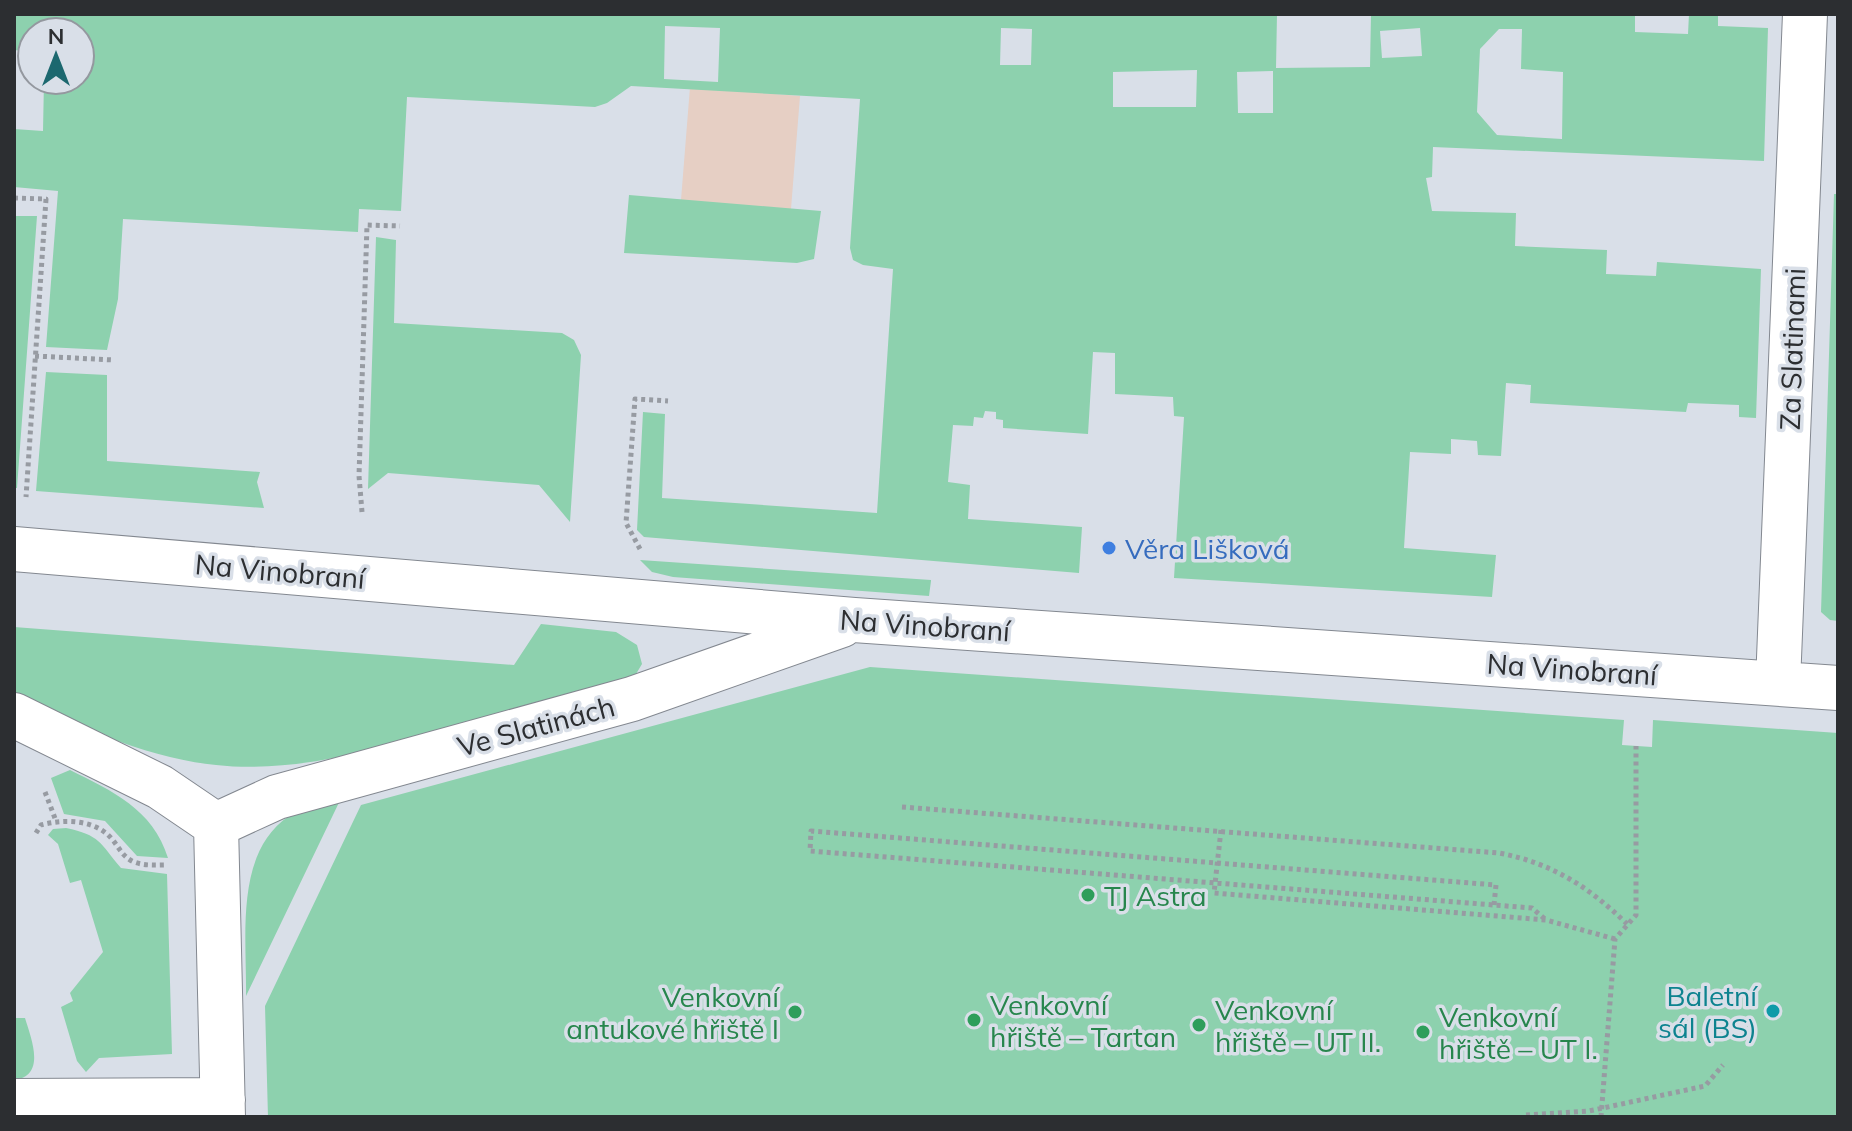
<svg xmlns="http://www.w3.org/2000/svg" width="1852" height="1131" font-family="Mulish,sans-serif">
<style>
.industrial{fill:#e6cfc4}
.green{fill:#8dd1ae;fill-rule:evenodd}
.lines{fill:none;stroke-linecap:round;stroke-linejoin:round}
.minor-casing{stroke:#838890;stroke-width:46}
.path{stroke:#979ba2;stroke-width:5;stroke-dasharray:4 4;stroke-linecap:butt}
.minor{stroke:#fff;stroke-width:44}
.shop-dot{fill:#3f7fe0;stroke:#d9dfe8;stroke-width:3}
.leisure-dot{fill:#2e9e5b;stroke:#d9dfe8;stroke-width:3}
.culture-dot{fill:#0f9aa8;stroke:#d9dfe8;stroke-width:3}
.labels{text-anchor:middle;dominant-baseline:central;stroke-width:7;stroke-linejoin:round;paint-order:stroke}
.street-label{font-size:28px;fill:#2c2e31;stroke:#d9dfe8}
.shop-label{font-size:28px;fill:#366cbe;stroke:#d9dfe8;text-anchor:start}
.leisure-label{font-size:28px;fill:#27864d;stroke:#d9dfe8;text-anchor:start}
.culture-label{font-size:28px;fill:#0d838f;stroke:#d9dfe8;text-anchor:end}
</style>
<rect width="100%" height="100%" fill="#d9dfe8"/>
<path class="industrial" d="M 690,87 L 800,96 L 791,209 L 681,200 Z"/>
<path class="green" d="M 14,14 L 1277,14 L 1276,68 L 1370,67 L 1371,14 L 1635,14 L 1635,32 L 1688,34 L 1689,14 L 1718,14 L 1718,26 L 1768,28 L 1764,161 L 1433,147 L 1432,177 L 1426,178 L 1432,211 L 1516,213 L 1515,246 L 1607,250 L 1606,274 L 1656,276 L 1657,262 L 1761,269 L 1756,418 L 1739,417 L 1739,405 L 1688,403 L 1686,412 L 1530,403 L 1531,385 L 1506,383 L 1501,456 L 1478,455 L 1477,441 L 1451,439 L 1451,454 L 1410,452 L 1404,548 L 1496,555 L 1492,597 L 1174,578 L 1184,417 L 1174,416 L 1173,397 L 1115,394 L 1115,353 L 1093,352 L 1088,434 L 1003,428 L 1003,420 L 996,419 L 996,412 L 985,411 L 983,418 L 974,417 L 973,426 L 953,425 L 948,482 L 970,485 L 968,519 L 1082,527 L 1079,573 L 644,537 L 637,530 L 643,412 L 665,414 L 662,498 L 877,513 L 893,269 L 863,265 L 853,260 L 850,248 L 860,99 L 631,86 L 607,103 L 595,107 L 407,97 L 401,211 L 359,209 L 358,232 L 123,219 L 118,299 L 107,350 L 46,347 L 58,191 L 14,187 L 14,129 L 43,131 L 44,80 L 80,80 L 80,32 L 32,32 L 32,52 L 14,50 ZM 665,26 L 720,28 L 718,82 L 664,79 ZM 1001,28 L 1032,29 L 1031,65 L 1000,65 ZM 1420,28 L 1422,56 L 1382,58 L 1380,31 ZM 1499,29 L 1522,29 L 1521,69 L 1563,72 L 1562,139 L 1497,135 L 1477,112 L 1480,49 ZM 1197,70 L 1196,107 L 1113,107 L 1113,72 ZM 1273,71 L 1273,113 L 1238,113 L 1237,72 Z
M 1834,194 L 1838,194 L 1838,621 L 1830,620 L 1821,612 Z
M 629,195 L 821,211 L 814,259 L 797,263 L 624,253 Z
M 14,216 L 37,216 L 17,488 L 14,488 Z
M 376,237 L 396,240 L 394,323 L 562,333 L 574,340 L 581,355 L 570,522 L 539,485 L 388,473 L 368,489 Z
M 46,372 L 107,375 L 107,461 L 260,472 L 257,482 L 264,508 L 36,491 Z
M 640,560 L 931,580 L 931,581 L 929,596 L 673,577 L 652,572 Z
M 541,624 L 616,632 L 637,645 L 642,664 L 633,679 C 574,695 515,711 456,728 C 379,748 296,774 216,765 C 147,758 76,726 14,696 L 14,627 L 514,665 Z
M 870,667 L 1624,720 L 1622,745 L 1652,747 L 1653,720 L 1838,733 L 1838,1117 L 268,1117 L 265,1006 L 361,805 Z
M 70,770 C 112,791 153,809 168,858 L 137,856 L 105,821 L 64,814 L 51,778 Z
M 345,790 L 246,996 C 247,938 234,853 289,816 C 305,805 327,798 345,790 Z
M 66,828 C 100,835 100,843 121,868 L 167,874 L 172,1054 L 99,1058 L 86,1072 L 77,1061 L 61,1007 L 73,1001 L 70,993 L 103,952 L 81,880 L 70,883 L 58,844 L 48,835 L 53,829 Z
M 14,1011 L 16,1018 L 25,1018 C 31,1038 47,1076 14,1080 Z"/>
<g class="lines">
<defs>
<path id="minor" d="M 14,549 L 854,620 L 1838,688
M 1778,683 L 1805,14
M 14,715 L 160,787 L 216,825
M 216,825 L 277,797 L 632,699 L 842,625
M 216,825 L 223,1117
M 14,1101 L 223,1100"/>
</defs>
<use href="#minor" class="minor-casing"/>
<path class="path" d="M 14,198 L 46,199 L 26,497
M 35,356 L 114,360
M 362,512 L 359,476 L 367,225 L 400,226
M 640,549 L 626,523 L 635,399 L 668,401
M 45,792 L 56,821
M 902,807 L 1499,853 C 1552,863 1589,887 1627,924
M 1221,830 L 1214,893 L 1546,920 L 1615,939
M 36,833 L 41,825 C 64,819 95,819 112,839 C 120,849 123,857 134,862 C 145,866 155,865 166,865
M 1494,905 L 1496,885 L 811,831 L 810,851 L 1532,908 L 1546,920
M 1526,1115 L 1589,1111 L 1705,1086 L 1723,1065
M 1601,1117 L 1615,939 L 1636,915 L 1636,746"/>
<use href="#minor" class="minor"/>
</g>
<circle class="shop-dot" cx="1109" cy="548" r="8"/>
<g class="leisure-dot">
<circle cx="1088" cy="895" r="8"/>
<circle cx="795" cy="1012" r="8"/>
<circle cx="974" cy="1020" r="8"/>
<circle cx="1199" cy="1025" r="8"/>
<circle cx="1423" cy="1032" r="8"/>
</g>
<circle class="culture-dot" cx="1773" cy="1011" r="8"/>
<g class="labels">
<g class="street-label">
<text transform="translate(1792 349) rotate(-88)">Za Slatinami</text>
<text transform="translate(280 571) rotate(5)">Na Vinobraní</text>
<text transform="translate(925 625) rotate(4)">Na Vinobraní</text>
<text transform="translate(1572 669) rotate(4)">Na Vinobraní</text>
<text transform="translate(536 726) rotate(-15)">Ve Slatinách</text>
</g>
<g class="shop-label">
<text x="1125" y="548">Věra Lišková</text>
</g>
<g class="leisure-label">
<text x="1104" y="895">TJ Astra</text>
<text x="779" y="996" text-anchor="end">Venkovní<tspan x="779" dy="32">antukové hřiště I</tspan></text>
<text x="990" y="1004">Venkovní<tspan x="990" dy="32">hřiště – Tartan</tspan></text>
<text x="1215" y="1009">Venkovní<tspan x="1215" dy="32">hřiště – UT II.</tspan></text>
<text x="1439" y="1016">Venkovní<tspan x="1439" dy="32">hřiště – UT I.</tspan></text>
</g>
<g class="culture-label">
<text x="1757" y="995">Baletní<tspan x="1757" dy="32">sál (BS)</tspan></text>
</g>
</g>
<rect width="1852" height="1131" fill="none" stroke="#2c2e31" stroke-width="32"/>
<g transform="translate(56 56)"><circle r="38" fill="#d9dfe8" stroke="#94989f" stroke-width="2"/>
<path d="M0-6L14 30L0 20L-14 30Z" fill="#1c686f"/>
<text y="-12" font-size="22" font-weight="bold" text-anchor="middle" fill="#2c2e31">N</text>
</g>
</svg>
